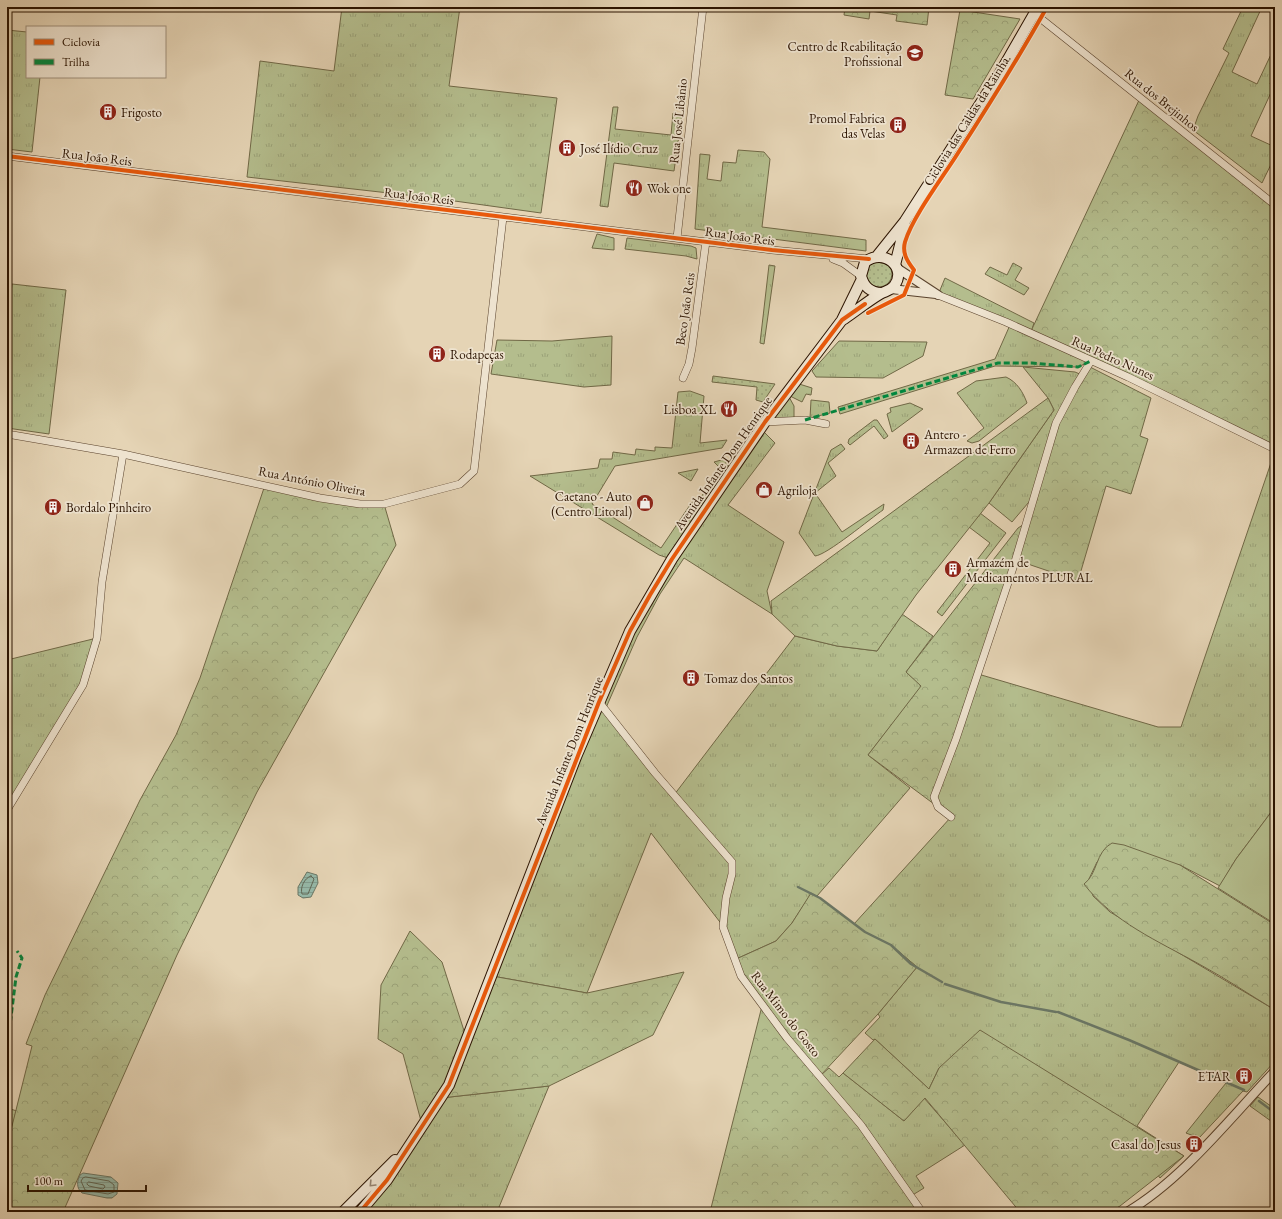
<svg xmlns="http://www.w3.org/2000/svg" width="1282" height="1219" font-family="'EB Garamond',serif">
<style>
.grass{fill:url(#grass-tufts);stroke:#706846}
.forest{fill:url(#forest-crowns);stroke:#706846}
.garden{fill:url(#garden-dots);stroke:#706846}
.pitch{fill:#b4bd8d;stroke:#706846}
.water{fill:url(#water-rules);stroke:#6b7765}
.lines{fill:none;stroke-linecap:round;stroke-linejoin:round}
.shore{stroke:#606654;stroke-width:1}
.stream{stroke:#6b7765;stroke-width:2.5}
.minor-casing{stroke:#5a432d;stroke-width:8}
.tertiary-casing{stroke:#5a432d;stroke-width:10}
.secondary-casing{stroke:#2b1300;stroke-width:12}
.minor{stroke:#eee3cf;stroke-width:7}
.tertiary{stroke:#eee3cf;stroke-width:8}
.secondary{stroke:#eee3cf;stroke-width:10}
.quiet{stroke:#00873e;stroke-width:3;stroke-dasharray:6 3;stroke-linecap:butt}
.cycleway-casing{stroke:#eee3cf;stroke-width:6}
.cycleway{stroke:#e8590c;stroke-width:4}
.oneway{stroke:#968572}
.labels{text-anchor:middle;dominant-baseline:central;stroke-width:3.5;stroke-linejoin:round;paint-order:stroke}
.poi-label{font-size:13px;fill:#2b1300;stroke:#eee3cf;text-anchor:start}
.street-label{font-size:13px;fill:#2b1300;stroke:#eee3cf}
</style>
<defs>
<pattern id="grass-tufts" width="24" height="20" patternUnits="userSpaceOnUse"><rect width="24" height="20" fill="#b4bd8d"/><path d="M3 7l-1-3M5 7V3M7 7l1-3M15 17l-1-3M17 17v-4M19 17l1-3" fill="none" stroke="#9ba278"/></pattern>
<pattern id="forest-crowns" width="20" height="18" patternUnits="userSpaceOnUse"><rect width="20" height="18" fill="#b4bd8d"/><path d="M2 6a3 3 0 1 1 6 0M12 15a3 3 0 1 1 6 0" fill="none" stroke="#9ba278"/></pattern>
<pattern id="garden-dots" width="8" height="8" patternUnits="userSpaceOnUse"><rect width="8" height="8" fill="#b4bd8d"/><path d="M2 2h.1M6 6h.1" fill="none" stroke="#9ba278" stroke-width="1.8" stroke-linecap="round"/></pattern>
<pattern id="water-rules" width="6" height="5" patternUnits="userSpaceOnUse"><rect width="6" height="5" fill="#96b9a9"/><path d="M0 2.5h6" fill="none" stroke="#819e90"/></pattern>
</defs>
<rect width="100%" height="100%" fill="#e5d4b5"/>
<filter id="stains"><feTurbulence type="fractalNoise" baseFrequency=".005" numOctaves="4"/><feColorMatrix values="0 0 0 0 .2 0 0 0 0 .09 0 0 0 0 .02 0 0 0 .5 -.17"/></filter>
<radialGradient id="worn" r=".72"><stop offset=".6" stop-color="#630" stop-opacity="0"/><stop offset="1" stop-color="#630" stop-opacity=".3"/></radialGradient>
<path class="grass" d="M 342,7 L 460,7 L 449,86 L 557,98 L 541,213 L 433,198 L 247,177 L 260,61 L 334,71 Z
M 1243,7 L 1262,7 L 1232,72 L 1257,84 L 1275,46 L 1275,71 L 1270,84 L 1274,86 L 1251,136 L 1275,147 L 1275,156 L 1262,183 L 1193,130 L 1198,116 L 1229,53 L 1223,49 Z
M 7,30 L 27,32 L 27,77 L 40,77 L 32,152 L 7,149 Z
M 613,107 L 618,107 L 615,129 L 671,135 L 673,113 L 682,114 L 674,171 L 614,163 L 608,207 L 600,206 Z
M 738,150 L 764,152 L 770,159 L 762,227 L 866,240 L 866,251 L 695,229 L 700,154 L 710,155 L 707,179 L 721,181 L 723,162 L 736,163 Z
M 597,234 L 614,238 L 614,250 L 592,248 Z
M 627,238 L 691,246 L 696,248 L 697,259 L 686,256 L 625,249 Z
M 1013,263 L 1022,268 L 1015,280 L 1029,288 L 1024,295 L 985,274 L 990,267 L 1007,275 Z
M 769,265 L 775,266 L 764,344 L 760,343 Z
M 945,278 L 1034,323 L 1032,329 L 1089,362 L 1078,367 L 995,366 L 840,414 L 838,407 L 995,359 L 1010,325 L 938,295 Z
M 12,284 L 66,290 L 49,434 L 7,428 L 7,328 Z
M 612,336 L 611,385 L 584,387 L 491,374 L 497,340 L 552,341 Z
M 839,341 L 927,342 L 923,356 L 883,378 L 816,377 L 812,371 Z
M 1023,367 L 1075,372 L 1082,375 L 1034,496 L 1012,522 L 989,503 L 1054,410 L 1048,398 Z
M 1006,377 C 1017,382 1023,392 1027,403 L 979,441 L 972,443 L 967,441 L 984,428 L 957,393 L 976,381 Z
M 796,383 L 812,388 L 811,395 L 806,394 L 802,402 L 788,395 L 794,406 L 794,421 L 765,422 Z
M 690,391 L 704,396 L 700,443 L 727,440 L 722,448 L 615,466 L 592,504 L 661,548 L 692,502 L 696,504 L 721,469 L 714,462 L 725,459 L 726,463 L 735,468 L 761,429 L 775,443 L 728,505 L 784,542 L 767,591 L 772,614 L 684,558 L 660,594 L 637,637 L 605,710 L 674,795 L 795,636 L 837,646 L 877,651 L 902,614 L 933,636 L 906,672 L 922,686 L 868,755 L 910,788 L 817,896 L 811,894 L 792,923 L 776,941 L 734,960 L 723,926 L 651,833 L 587,993 L 492,976 L 599,702 L 671,559 L 659,555 L 530,476 L 598,468 L 600,459 L 612,459 L 613,452 L 635,455 L 636,449 L 655,451 L 655,447 L 672,448 L 678,392 Z
M 811,400 L 829,402 L 830,413 L 810,418 Z
M 910,403 L 923,409 L 892,432 L 887,414 L 891,412 L 890,408 Z
M 874,420 L 877,420 L 888,436 L 884,439 L 874,426 L 850,445 L 848,443 L 849,439 Z
M 841,444 L 845,449 L 828,463 L 836,476 L 815,493 L 842,532 L 884,504 L 883,510 C 871,518 827,555 815,556 L 799,533 L 831,450 Z
M 1275,451 L 1275,807 L 1236,859 L 1220,886 L 1180,865 L 1097,862 L 1088,881 L 1093,896 L 1110,912 L 1275,1010 L 1275,1061 L 1247,1092 L 1243,1091 L 1199,1138 L 1186,1133 L 1226,1083 L 1179,1062 L 1137,1126 L 1184,1156 L 1160,1178 L 1157,1174 L 939,1068 L 929,1089 L 875,1039 L 873,1040 L 865,1033 L 880,1017 L 878,1014 L 917,967 L 891,945 L 865,932 L 854,924 L 951,817 L 935,802 L 978,674 L 1158,727 L 1181,727 Z
M 698,469 L 691,481 L 678,473 Z
M 980,513 L 1006,533 L 942,616 L 937,612 L 990,543 L 969,527 Z
M 97,638 L 83,685 L 7,810 L 7,660 Z
M 829,1068 L 839,1077 L 843,1073 L 904,1121 L 924,1098 L 965,1145 L 916,1176 L 924,1188 L 911,1196 L 820,1076 Z
M 549,1086 L 497,1212 L 360,1212 L 441,1098 Z
M 1258,1097 L 1275,1109 L 1275,1124 L 1250,1106 Z
M 7,1108 L 17,1111 L 7,1146 Z"/>
<path class="forest" d="M 845,7 L 929,7 L 927,25 L 896,21 L 897,15 L 870,11 L 869,19 L 844,15 Z
M 960,10 L 1020,19 L 973,99 L 945,95 Z
M 1140,98 L 1275,205 L 1275,449 L 1031,334 L 1032,329 Z
M 1088,366 L 1151,398 L 1140,436 L 1148,439 L 1131,494 L 1106,486 L 1078,581 L 1016,560 L 934,797 L 938,807 L 868,755 L 921,686 L 906,672 L 1018,528 L 1026,523 L 1056,423 Z
M 1048,398 L 1054,410 L 989,503 L 916,595 L 877,651 L 837,646 L 795,636 L 772,614 L 771,601 Z
M 265,485 L 320,498 L 384,504 L 396,545 L 257,792 L 177,955 L 63,1212 L 7,1212 L 7,1146 L 32,1046 L 26,1044 L 45,995 L 140,800 L 176,735 L 200,678 Z
M 1112,843 L 1124,845 L 1180,865 L 1275,925 L 1275,1010 C 1250,995 1225,978 1199,964 C 1158,941 1113,922 1084,884 C 1098,874 1095,852 1112,843 Z
M 811,893 L 820,898 L 865,932 L 891,945 L 917,967 L 878,1014 L 820,1076 L 861,1125 L 922,1212 L 710,1212 L 762,1006 L 734,960 L 776,941 L 792,923 Z
M 410,931 L 442,962 L 467,1040 L 492,976 L 587,993 L 684,972 L 653,1035 L 549,1086 L 441,1098 L 421,1121 L 403,1054 L 378,1039 L 381,985 Z
M 980,1030 L 1184,1156 L 1120,1206 L 1110,1212 L 1020,1212 L 925,1098 L 904,1121 L 843,1073 L 875,1039 L 929,1089 L 939,1068 Z"/>
<path class="garden" d="M866 274a13 13 0 1 1 26 0a13 13 0 1 1-26 0Z
M 713,376 L 775,384 L 763,402 L 756,400 L 757,387 L 712,382 Z"/>
<path class="pitch" d="M 1275,807 L 1275,924 L 1218,888 L 1236,859 Z"/>
<path class="water" d="M 307,872 L 317,875 L 318,883 L 311,897 L 303,898 L 298,895 L 298,887 Z
M 83,1173 L 111,1177 L 118,1183 L 117,1194 L 112,1198 L 107,1198 L 82,1193 C 76,1188 77,1181 80,1175 Z"/>
<g class="lines">
<path class="shore" d="M 311,876 L 314,879 L 308,894 L 302,894 C 300,888 304,878 311,876 Z
M 86,1177 L 109,1181 L 114,1185 L 114,1192 L 108,1194 L 85,1190 L 81,1181 L 83,1178 Z
M 89,1182 L 104,1185 L 105,1187 L 103,1189 L 89,1186 L 87,1184 Z"/>
<path class="stream" d="M 798,887 L 820,898 L 865,932 L 891,945 L 911,964 L 942,982
M 945,984 L 1001,1002 L 1056,1012
M 1058,1012 L 1129,1040 L 1244,1090
M 1259,1101 L 1275,1113"/>
<defs>
<path id="minor" d="M 1035,14 L 1275,205
M 7,156 L 772,250 L 869,259
M 677,238 L 703,7
M 833,259 L 843,263 L 861,276
M 938,295 L 1006,322 L 1128,377 L 1275,449
M 683,378 L 689,364 L 692,348 L 706,241
M 765,422 L 805,420 L 826,424
M 7,434 L 123,454 L 320,498 L 360,504 L 384,504 L 460,484 L 474,471 L 503,217
M 599,702 L 655,773 L 732,862 L 732,874 L 726,898 L 723,927 L 741,976 L 787,1038 L 861,1125 L 922,1212
M 7,810 L 83,685 L 97,638 L 102,582 L 123,454
M 951,817 L 938,807 L 934,797 L 956,739 L 1014,565 L 1056,423 L 1075,387 L 1091,361
M 151,1212 L 160,1212"/>
<path id="tertiary" d="M 897,268 L 938,295
M 891,289 L 936,294
M 1127,1212 C 1183,1179 1230,1118 1275,1071"/>
<path id="secondary" d="M 877,256 L 905,221 L 1000,73 L 1038,7
M 895,265 L 905,225
M 844,319 C 856,311 868,301 880,294 C 885,291 890,291 894,286 C 908,268 884,247 865,262 L 861,276 C 864,287 870,292 881,293
M 343,1212 L 395,1160
M 360,1212 L 387,1180 L 449,1085 L 576,757 L 630,631 L 672,559 L 710,503 L 765,422 L 842,320 L 862,279"/>
</defs>
<use href="#minor" class="minor-casing"/>
<use href="#tertiary" class="tertiary-casing"/>
<use href="#secondary" class="secondary-casing"/>
<use href="#minor" class="minor"/>
<use href="#tertiary" class="tertiary"/>
<use href="#secondary" class="secondary"/>
<path class="quiet" d="M 805,420 L 998,363 L 1032,363 L 1078,367 L 1091,361
M 7,1049 L 16,977 L 22,958 L 17,951"/>
<defs>
<path id="cycleway" d="M 7,156 L 772,250 L 869,259
M 868,313 L 904,295 L 914,270 C 907,261 902,253 905,242 C 913,216 943,177 958,153 C 989,105 1019,57 1047,7
M 360,1212 L 387,1180 L 449,1085 L 599,702 L 630,631 L 650,595 L 672,559 L 765,422 L 842,320 L 865,304"/>
</defs>
<use href="#cycleway" class="cycleway-casing"/>
<use href="#cycleway" class="cycleway"/>
</g>
<defs><path id="oneway-chevron" d="M-2-3.5L2.5 0L-2 3.5" fill="none" stroke-width="1.6" stroke-linecap="round" stroke-linejoin="round"/></defs>
<use class="oneway" href="#oneway-chevron" transform="translate(372 1184) rotate(134)"/>
<defs>
<symbol id="school-disc" viewBox="-11 -11 22 22"><circle r="9.5" fill="#8f2418" stroke="#eee3cf"/><path d="M0-5L7-2L0 1L-7-2ZM-4 1L0 2.5L4 1V4Q0 6-4 4Z" fill="#fff"/></symbol>
<symbol id="building-disc" viewBox="-11 -11 22 22"><circle r="9.5" fill="#8f2418" stroke="#eee3cf"/><path d="M-4-6H4V6H1V3H-1V6H-4ZM-2.5-4.3h1.7v1.8h-1.7ZM.8-4.3h1.7v1.8H.8ZM-2.5-1h1.7V.8h-1.7ZM.8-1h1.7V.8H.8Z" fill="#fff"/></symbol>
<symbol id="restaurant-disc" viewBox="-11 -11 22 22"><circle r="9.5" fill="#8f2418" stroke="#eee3cf"/><path d="M-5-6h1v4h1v-4h1v4h1v-4h1v5L-1.5 .5V6h-2V.5L-5-1ZM5-6V6H3V1.5H1.5Q1.5-4 5-6Z" fill="#fff"/></symbol>
<symbol id="shop-disc" viewBox="-11 -11 22 22"><circle r="9.5" fill="#8f2418" stroke="#eee3cf"/><path d="M-5-2.5h2.3a2.7 3.5 0 0 1 5.4 0H5L5.5 6h-11ZM-1.5-2.5h3a1.5 2.3 0 0 0-3 0Z" fill="#fff"/></symbol>
</defs>
<g fill-rule="evenodd">
<use href="#school-disc" x="905" y="43" width="20" height="20"/>
<use href="#building-disc" x="98" y="102" width="20" height="20"/>
<use href="#building-disc" x="888" y="115" width="20" height="20"/>
<use href="#building-disc" x="557" y="138" width="20" height="20"/>
<use href="#restaurant-disc" x="624" y="178" width="20" height="20"/>
<use href="#building-disc" x="427" y="344" width="20" height="20"/>
<use href="#restaurant-disc" x="719" y="399" width="20" height="20"/>
<use href="#building-disc" x="901" y="431" width="20" height="20"/>
<use href="#shop-disc" x="754" y="480" width="20" height="20"/>
<use href="#shop-disc" x="635" y="493" width="20" height="20"/>
<use href="#building-disc" x="43" y="497" width="20" height="20"/>
<use href="#building-disc" x="943" y="559" width="20" height="20"/>
<use href="#building-disc" x="681" y="668" width="20" height="20"/>
<use href="#building-disc" x="1234" y="1066" width="20" height="20"/>
<use href="#building-disc" x="1184" y="1134" width="20" height="20"/>
</g>
<g class="labels">
<g class="poi-label">
<text x="902" y="46" text-anchor="end">Centro de Reabilitação<tspan x="902" dy="15">Profissional</tspan></text>
<text x="121" y="112">Frigosto</text>
<text x="885" y="118" text-anchor="end">Promol Fabrica<tspan x="885" dy="15">das Velas</tspan></text>
<text x="580" y="148">José Ilídio Cruz</text>
<text x="647" y="188">Wok one</text>
<text x="450" y="354">Rodapeças</text>
<text x="716" y="409" text-anchor="end">Lisboa XL</text>
<text x="924" y="434">Antero -<tspan x="924" dy="15">Armazem de Ferro</tspan></text>
<text x="777" y="490">Agriloja</text>
<text x="632" y="496" text-anchor="end">Caetano - Auto<tspan x="632" dy="15">(Centro Litoral)</tspan></text>
<text x="66" y="507">Bordalo Pinheiro</text>
<text x="966" y="562">Armazém de<tspan x="966" dy="15">Medicamentos PLURAL</tspan></text>
<text x="704" y="678">Tomaz dos Santos</text>
<text x="1231" y="1076" text-anchor="end">ETAR</text>
<text x="1181" y="1144" text-anchor="end">Casal do Jesus</text>
</g>
<g class="street-label">
<text transform="translate(1162 100) rotate(39)">Rua dos Brejinhos</text>
<text transform="translate(967 120) rotate(-58)">Ciclovia das Caldas da Rainha.</text>
<text transform="translate(678 121) rotate(-84)">Rua José Libânio</text>
<text transform="translate(97 157) rotate(7)">Rua João Reis</text>
<text transform="translate(419 196) rotate(7)">Rua João Reis</text>
<text transform="translate(740 236) rotate(8)">Rua João Reis</text>
<text transform="translate(685 309) rotate(-82)">Beco João Reis</text>
<text transform="translate(1113 358) rotate(24)">Rua Pedro Nunes</text>
<text transform="translate(723 463) rotate(-55)">Avenida Infante Dom Henrique</text>
<text transform="translate(312 481) rotate(11)">Rua António Oliveira</text>
<text transform="translate(569 751) rotate(-68)">Avenida Infante Dom Henrique</text>
<text transform="translate(786 1014) rotate(52)">Rua Mimo do Gosto</text>
</g>
</g>
<rect width="1282" height="1219" fill="none" stroke="#e5d4b5" stroke-width="24"/>
<rect x="8" y="8" width="1266" height="1203" fill="none" stroke="#2b1300" stroke-width="2"/>
<rect x="12" y="12" width="1258" height="1195" fill="none" stroke="#2b1300"/>
<rect x="26" y="26" width="140" height="52" fill="#eee3cf" stroke="#a0907c"/>
<rect x="34" y="39" width="20" height="6" fill="#e8590c" stroke="#a0907c"/>
<text x="62" y="46" font-size="12" fill="#2b1300">Ciclovia</text>
<rect x="34" y="59" width="20" height="6" fill="#00873e" stroke="#a0907c"/>
<text x="62" y="66" font-size="12" fill="#2b1300">Trilha</text>
<path d="M28 1185v6h118v-6" fill="none" stroke="#2b1300" stroke-width="2"/>
<text x="34" y="1185" font-size="12" fill="#2b1300" stroke="#eee3cf" stroke-width="3" paint-order="stroke">100 m</text>
<rect width="100%" height="100%" filter="url(#stains)"/>
<rect width="100%" height="100%" fill="url(#worn)"/>
</svg>
